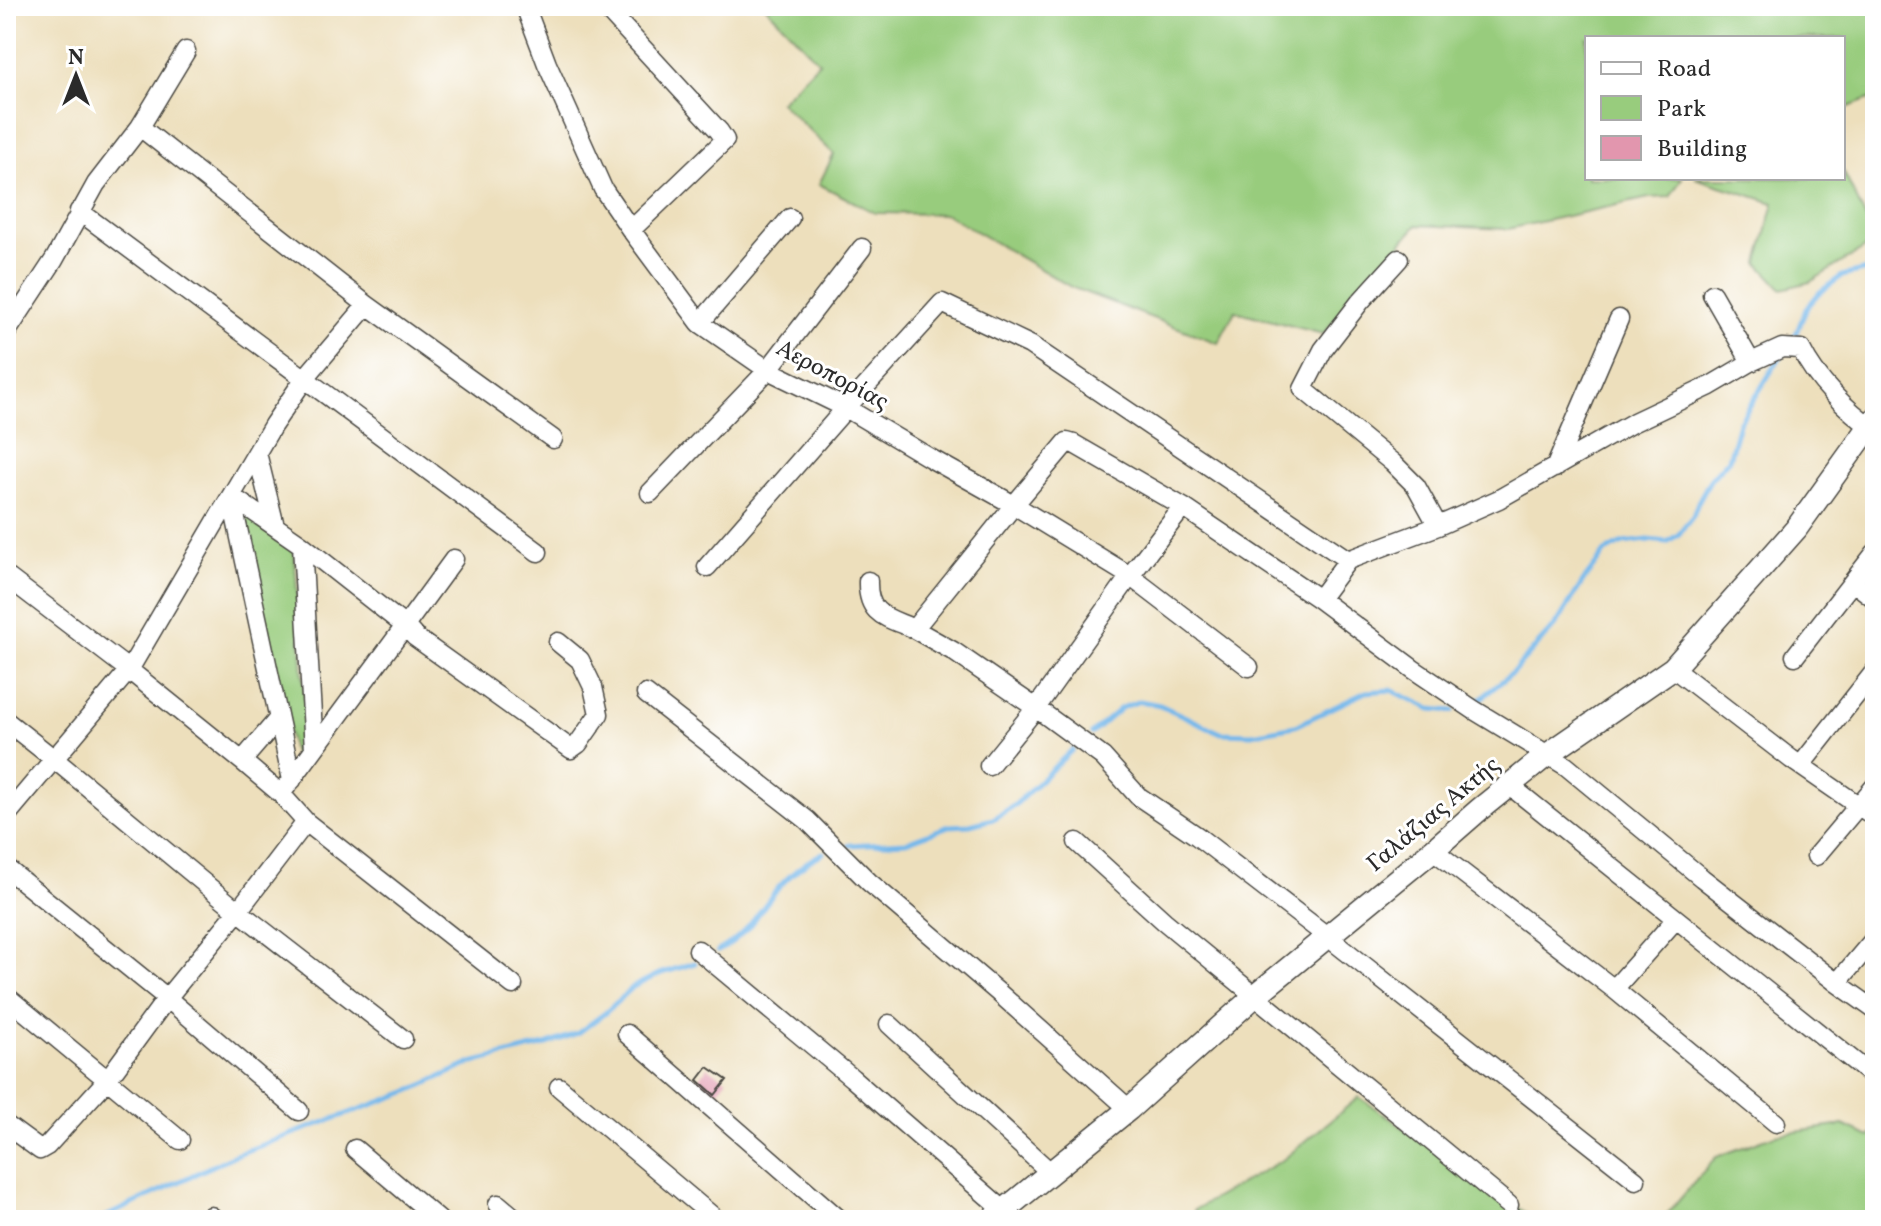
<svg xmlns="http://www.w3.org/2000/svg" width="1881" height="1226" font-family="Vollkorn,serif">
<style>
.green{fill:#98cc7d;stroke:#627c54;stroke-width:2}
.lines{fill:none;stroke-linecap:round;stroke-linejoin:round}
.stream{stroke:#75b8eb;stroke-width:5}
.building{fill:#e296ae}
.minor-casing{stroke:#484641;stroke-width:21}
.tertiary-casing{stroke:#484641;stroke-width:25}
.minor{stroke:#fff;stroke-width:18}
.tertiary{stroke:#fff;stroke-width:22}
.labels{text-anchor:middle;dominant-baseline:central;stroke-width:6;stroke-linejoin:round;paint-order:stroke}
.street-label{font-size:24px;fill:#2b2b2b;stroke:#fff}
</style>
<rect width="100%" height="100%" fill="#fff"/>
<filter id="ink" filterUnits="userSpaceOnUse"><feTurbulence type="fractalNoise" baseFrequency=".0125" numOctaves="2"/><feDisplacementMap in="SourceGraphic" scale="16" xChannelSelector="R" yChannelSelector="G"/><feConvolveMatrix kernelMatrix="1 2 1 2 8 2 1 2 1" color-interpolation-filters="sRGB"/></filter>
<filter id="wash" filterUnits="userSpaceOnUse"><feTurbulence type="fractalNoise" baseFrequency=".006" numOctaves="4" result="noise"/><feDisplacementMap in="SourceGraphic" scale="32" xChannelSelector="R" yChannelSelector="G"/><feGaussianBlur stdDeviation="1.8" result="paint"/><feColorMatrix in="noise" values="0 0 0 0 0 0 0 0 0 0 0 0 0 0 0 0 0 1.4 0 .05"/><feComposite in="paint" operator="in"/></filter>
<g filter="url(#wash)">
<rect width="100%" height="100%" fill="#eddfbc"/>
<path class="green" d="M 765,6 L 1875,6 L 1875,97 L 1843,109 L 1843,38 L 1587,38 L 1587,178 L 1682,178 L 1670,197 L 1649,198 L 1508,229 L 1417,225 L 1323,334 L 1235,311 L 1218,343 L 1071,287 L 946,214 L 875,213 L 819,184 L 834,154 L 780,102 L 819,62 Z
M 1843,171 L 1868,223 L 1870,245 L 1810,282 L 1782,289 L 1758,263 L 1774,203 L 1695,178 L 1843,178 Z
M 240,509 L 294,549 L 308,747 L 295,763 Z
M 1359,1097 L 1536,1220 L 1201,1220 L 1194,1210 L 1284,1159 Z
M 1843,1125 L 1870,1137 L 1875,1130 L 1875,1220 L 1662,1220 L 1716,1157 L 1775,1135 Z"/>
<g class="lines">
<path class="stream" d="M 1788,345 L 1797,332 L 1806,309 L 1820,292 L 1842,276 L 1875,268
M 1480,699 L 1512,673 L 1556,625 L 1584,580 L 1605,552 L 1623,543 L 1648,540 L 1667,542 L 1679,534 L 1693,516 L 1698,502 L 1710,480 L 1729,459 L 1739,423 L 1781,356
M 1092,733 L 1121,708 L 1140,701 L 1160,705 L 1221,733 L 1252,734 L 1295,726 L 1366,692 L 1391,690 L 1431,709 L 1453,711
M 849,845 L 906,842 L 949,826 L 970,825 L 993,819 L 1015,805 L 1072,750
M 718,951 C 747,935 755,917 774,893 C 787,877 805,862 823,853
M 99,1220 L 235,1155 L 407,1092 L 472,1063 L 545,1045 L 578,1033 L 605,1013 L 633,987 L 659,974 L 695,963"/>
</g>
<g id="blocks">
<path class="building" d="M 708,1067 L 727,1080 L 715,1095 L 698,1080 Z"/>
</g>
</g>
<g filter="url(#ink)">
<use href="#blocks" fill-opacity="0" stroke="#484641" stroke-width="2"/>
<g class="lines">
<defs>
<path id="minor" d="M 525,6 L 547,64 L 603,189 L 631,230 L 700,323 L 768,370 L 846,408 L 930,458 L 1014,505 L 1130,576 L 1249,667
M 604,6 L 719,131 L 725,140 L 631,230
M 140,127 L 367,305 L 553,439
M 79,211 L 538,552
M 1399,259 L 1360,302 L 1323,350 L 1303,389 L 1393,463 L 1416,486 L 1438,526
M 1712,294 L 1751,362
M 700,323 L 790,218
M 6,333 L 54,260 L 96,184 L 140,127 L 186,51
M 257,453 L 275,526
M 1555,468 L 1619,319
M 650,493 L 768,370 L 862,248
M 1183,507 L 1074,444 L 1067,442 L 1014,505 L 914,629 L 953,651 L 1036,708 L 1103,757 L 1138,796 L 1197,836 L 1328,937 L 1636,1180
M 302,545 L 314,749
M 454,559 L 405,626 L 415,637 L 571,749 L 578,744 L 599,714 L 593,687 L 580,660 L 558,642
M 1348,560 L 1438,526 L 1499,499 L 1634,422 L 1710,386 L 1751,362 L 1782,348 L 1801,349 C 1816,380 1846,410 1875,430
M 707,567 L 846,408 L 942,303 L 1030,345 L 1348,560 L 1319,599
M 6,576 L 129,670 L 242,761 L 281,794 L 306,822 L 238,911 L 167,998 L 107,1080 L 47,1146 L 40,1150 L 6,1125
M 868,581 C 867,616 887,617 914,629
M 1853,582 L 1875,599
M 1795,656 L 1875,553
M 1673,668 L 1791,759 L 1875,817
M 646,694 L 807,820 L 869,882 L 999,993 L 1129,1109
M 6,721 L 54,759 L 238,911 L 403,1039
M 242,761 L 278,719
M 1801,765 L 1875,671
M 989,766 L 1036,708 L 1130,576 L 1183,507 L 1319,599 L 1413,669 L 1474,710 L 1566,766 L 1702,878 L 1837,983 L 1875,1010
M 292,780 L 231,496 L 273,425 L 305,378 L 367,305
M 1509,785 L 1875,1078
M 6,816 L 129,670 L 231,496 L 302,545 L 405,626 L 281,794
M 306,822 L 513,985
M 1077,842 L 1164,921 L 1509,1205
M 1433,850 L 1614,989 L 1776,1123
M 1816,856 L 1875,786
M 6,868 L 167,998 L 299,1111
M 698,950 L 852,1078 L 1015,1220
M 1837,983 L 1875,938
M 1614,989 L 1676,919
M 6,996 L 180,1140
M 889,1024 L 1050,1172
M 627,1034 L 840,1220
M 559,1087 L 717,1220
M 355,1149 L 439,1220
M 498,1204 L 517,1220
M 211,1216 L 215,1220"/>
<path id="tertiary" d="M 992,1220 L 1129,1109 L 1256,995 L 1433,850 L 1480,809 L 1547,755 L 1673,668 L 1796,529 L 1875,419"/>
</defs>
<use href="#minor" class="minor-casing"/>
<use href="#tertiary" class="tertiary-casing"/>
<use href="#minor" class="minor"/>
<use href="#tertiary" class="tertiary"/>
</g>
</g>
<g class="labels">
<g class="street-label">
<text transform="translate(832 376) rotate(28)">Αεροπορίας</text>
<text transform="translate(1434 815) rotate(-40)">Γαλάζιας Ακτής</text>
</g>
</g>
<rect width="1881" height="1226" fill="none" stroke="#fff" stroke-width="32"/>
<rect x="1585" y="36" width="260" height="144" fill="#ffffff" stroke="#aaaaaa" stroke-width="2"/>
<rect x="1601" y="62" width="40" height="12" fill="#ffffff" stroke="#aaaaaa" stroke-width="2"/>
<text x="1657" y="76" font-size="24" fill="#2b2b2b">Road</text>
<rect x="1601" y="96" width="40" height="24" fill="#98cc7d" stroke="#aaaaaa" stroke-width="2"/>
<text x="1657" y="116" font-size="24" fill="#2b2b2b">Park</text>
<rect x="1601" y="136" width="40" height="24" fill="#e296ae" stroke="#aaaaaa" stroke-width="2"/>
<text x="1657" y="156" font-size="24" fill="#2b2b2b">Building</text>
<g transform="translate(76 76)" stroke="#ffffff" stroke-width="6" paint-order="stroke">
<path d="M0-6L14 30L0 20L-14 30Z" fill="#2b2b2b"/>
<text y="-12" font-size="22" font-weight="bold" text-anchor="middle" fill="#2b2b2b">N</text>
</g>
</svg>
